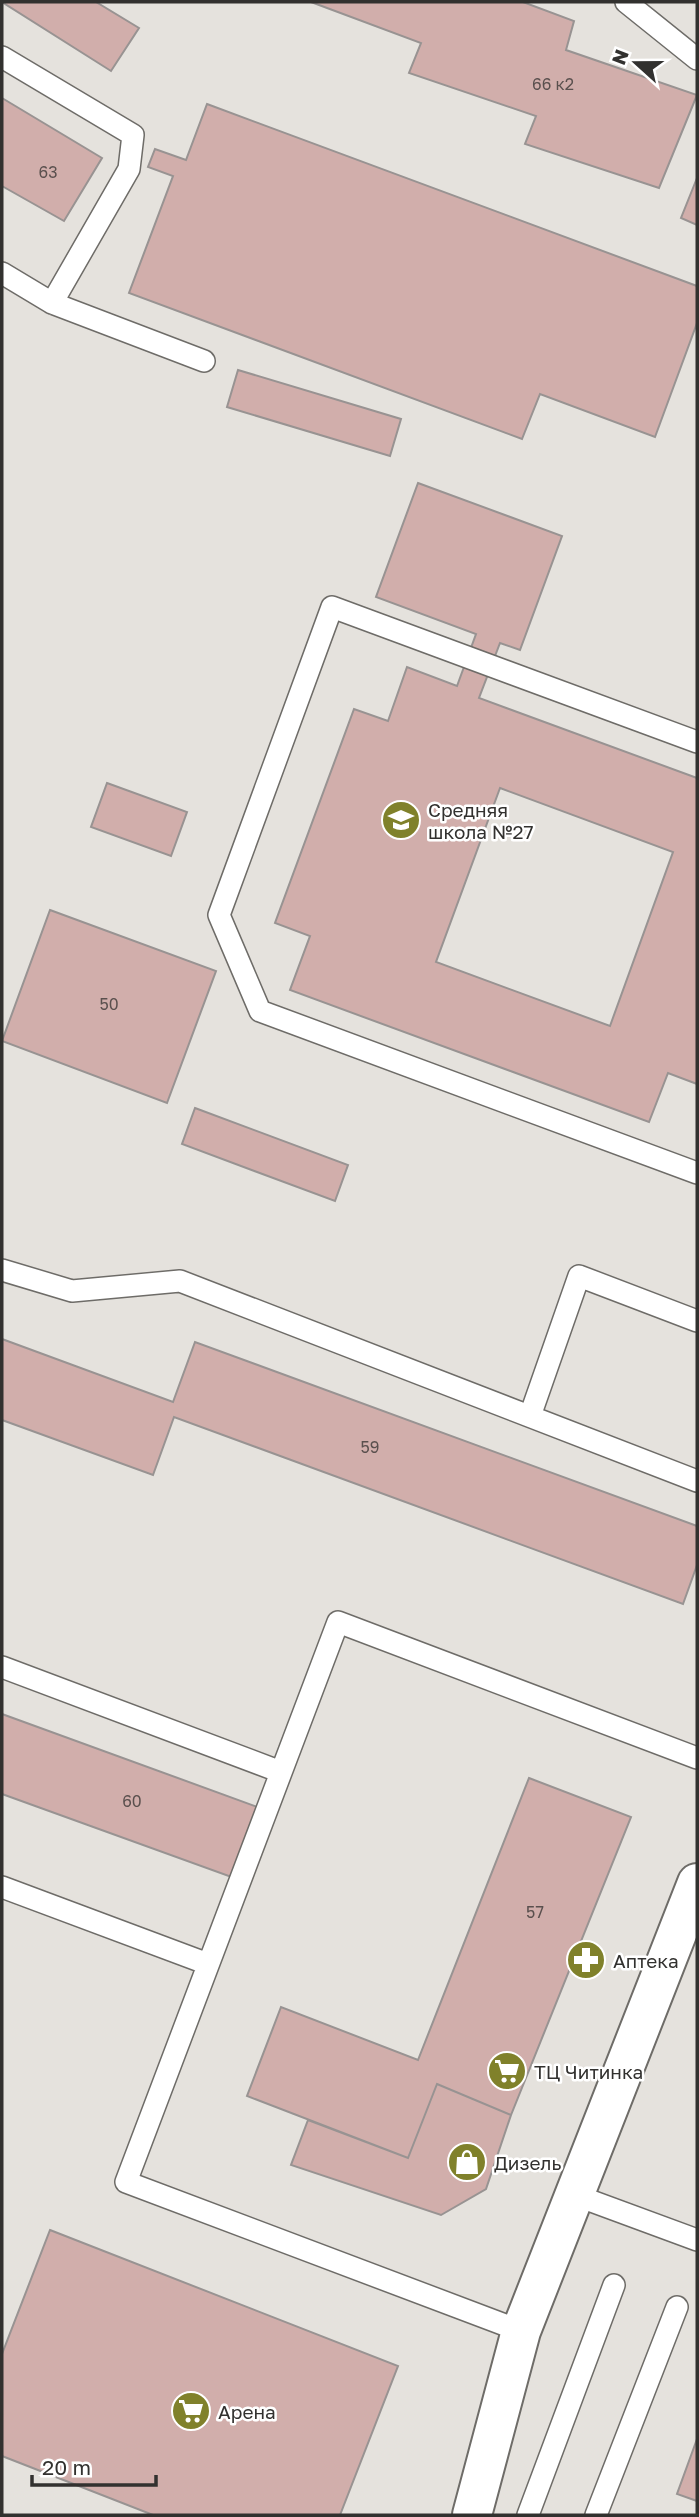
<svg xmlns="http://www.w3.org/2000/svg" width="699" height="2517" font-family="'Golos Text',sans-serif">
<style>
.building{fill:#d1aeab;stroke:#989392;stroke-width:2;fill-rule:evenodd}
.lines{fill:none;stroke-linecap:round;stroke-linejoin:round}
.service-casing{stroke:#6e6c68;stroke-width:24}
.minor-casing{stroke:#6e6c68;stroke-width:42}
.service{stroke:#fff;stroke-width:21}
.minor{stroke:#fff;stroke-width:38}
.labels{text-anchor:middle;dominant-baseline:central;stroke-width:5;stroke-linejoin:round;paint-order:stroke}
.number-label{font-size:16px;fill:#5a504e}
.poi-label{font-size:19px;fill:#32312f;stroke:#fff;text-anchor:start}
</style>
<rect width="100%" height="100%" fill="#e5e2dd"/>
<path class="building" d="M 2,2 L 96,2 L 139,28 L 111,71 Z
M 311,2 L 523,2 L 574,21 L 566,50 L 697,95 L 659,188 L 525,144 L 536,116 L 409,73 L 421,43 Z
M 2,98 L 102,158 L 64,221 L 2,186 Z
M 207,104 L 697,286 L 697,323 L 655,437 L 540,394 L 522,439 L 129,293 L 173,176 L 148,167 L 155,149 L 186,160 Z
M 697,178 L 697,225 L 681,218 Z
M 238,370 L 401,419 L 390,456 L 227,407 Z
M 418,483 L 562,536 L 520,650 L 500,643 L 479,698 L 697,778 L 697,1084 L 668,1073 L 649,1122 L 290,990 L 310,936 L 275,923 L 354,709 L 388,721 L 407,667 L 457,686 L 476,634 L 376,597 ZM 500,788 L 673,852 L 610,1026 L 436,962 Z
M 107,783 L 187,812 L 171,856 L 91,827 Z
M 50,910 L 216,971 L 167,1103 L 2,1041 Z
M 195,1108 L 348,1165 L 335,1201 L 182,1144 Z
M 2,1339 L 173,1402 L 195,1342 L 697,1526 L 697,1565 L 683,1604 L 174,1417 L 153,1475 L 2,1420 Z
M 2,1714 L 263,1809 L 237,1879 L 2,1794 Z
M 529,1778 L 631,1817 L 511,2115 L 437,2084 L 408,2158 L 247,2096 L 281,2007 L 418,2060 Z
M 437,2084 L 511,2115 L 486,2189 L 441,2215 L 291,2165 L 308,2120 L 408,2158 Z
M 50,2230 L 398,2366 L 340,2515 L 153,2515 L 2,2456 L 2,2354 Z
M 697,2439 L 697,2501 L 677,2494 Z"/>
<g class="lines">
<defs>
<path id="service" d="M 626,2 L 697,59
M 2,57 L 133,135 L 129,169 L 52,303
M 2,273 L 52,303 L 204,361
M 697,742 L 332,607 L 219,915 L 260,1011 L 697,1173
M 2,1270 L 72,1291 L 180,1281 L 697,1481
M 530,1416 L 579,1276 L 697,1321
M 2,1667 L 281,1772
M 2,1887 L 208,1964
M 575,2195 L 697,2240
M 521,2331 L 126,2182 L 338,1622 L 697,1758
M 528,2515 L 614,2285
M 596,2515 L 677,2307"/>
<path id="minor" d="M 472,2515 L 521,2331 L 697,1883"/>
</defs>
<use href="#service" class="service-casing"/>
<use href="#minor" class="minor-casing"/>
<use href="#service" class="service"/>
<use href="#minor" class="minor"/>
</g>
<defs>
<symbol id="school-disc" viewBox="-11 -11 22 22"><circle r="9.5" fill="#80812b" stroke="#fff"/><path d="M0-5L7-2L0 1L-7-2ZM-4 1L0 2.5L4 1V4Q0 6-4 4Z" fill="#fff"/></symbol>
<symbol id="pharmacy-disc" viewBox="-11 -11 22 22"><circle r="9.5" fill="#80812b" stroke="#fff"/><path d="M-2-6h4v4h4v4h-4v4h-4v-4h-4v-4h4Z" fill="#fff"/></symbol>
<symbol id="supermarket-disc" viewBox="-11 -11 22 22"><circle r="9.5" fill="#80812b" stroke="#fff"/><path d="M-6-5.5h2.5l.6 2H6L4.5 2H-2.5L-4.4-4H-6ZM-1.5 3.2a1.3 1.3 0 1 0 .1 0ZM3 3.2a1.3 1.3 0 1 0 .1 0Z" fill="#fff"/></symbol>
<symbol id="shop-disc" viewBox="-11 -11 22 22"><circle r="9.5" fill="#80812b" stroke="#fff"/><path d="M-5-2.5h2.3a2.7 3.5 0 0 1 5.4 0H5L5.5 6h-11ZM-1.5-2.5h3a1.5 2.3 0 0 0-3 0Z" fill="#fff"/></symbol>
</defs>
<g fill-rule="evenodd">
<use href="#school-disc" x="379" y="798" width="44" height="44"/>
<use href="#pharmacy-disc" x="564" y="1938" width="44" height="44"/>
<use href="#supermarket-disc" x="485" y="2049" width="44" height="44"/>
<use href="#shop-disc" x="445" y="2140" width="44" height="44"/>
<use href="#supermarket-disc" x="169" y="2389" width="44" height="44"/>
</g>
<g class="labels">
<g class="number-label">
<text x="553" y="84">66 к2</text>
<text x="48" y="172">63</text>
<text x="109" y="1004">50</text>
<text x="370" y="1447">59</text>
<text x="132" y="1801">60</text>
<text x="535" y="1912">57</text>
</g>
<g class="poi-label">
<text x="428" y="809">Средняя<tspan x="428" dy="22">школа №27</tspan></text>
<text x="613" y="1960">Аптека</text>
<text x="534" y="2071">ТЦ Читинка</text>
<text x="494" y="2162">Дизель</text>
<text x="218" y="2411">Арена</text>
</g>
</g>
<rect width="699" height="2517" fill="none" stroke="#32312f" stroke-width="7"/>
<g transform="translate(636 63) rotate(291)" stroke="#ffffff" stroke-width="5" paint-order="stroke">
<path d="M0-5L12 26L0 18L-12 26Z" fill="#32312f"/>
<text y="-10" font-size="19" font-weight="bold" text-anchor="middle" fill="#32312f">N</text>
</g>
<path d="M32 2475v10h124v-10" fill="none" stroke="#32312f" stroke-width="3.5"/>
<text x="42" y="2475" font-size="21" fill="#32312f" stroke="#ffffff" stroke-width="5" paint-order="stroke">20 m</text>
</svg>
